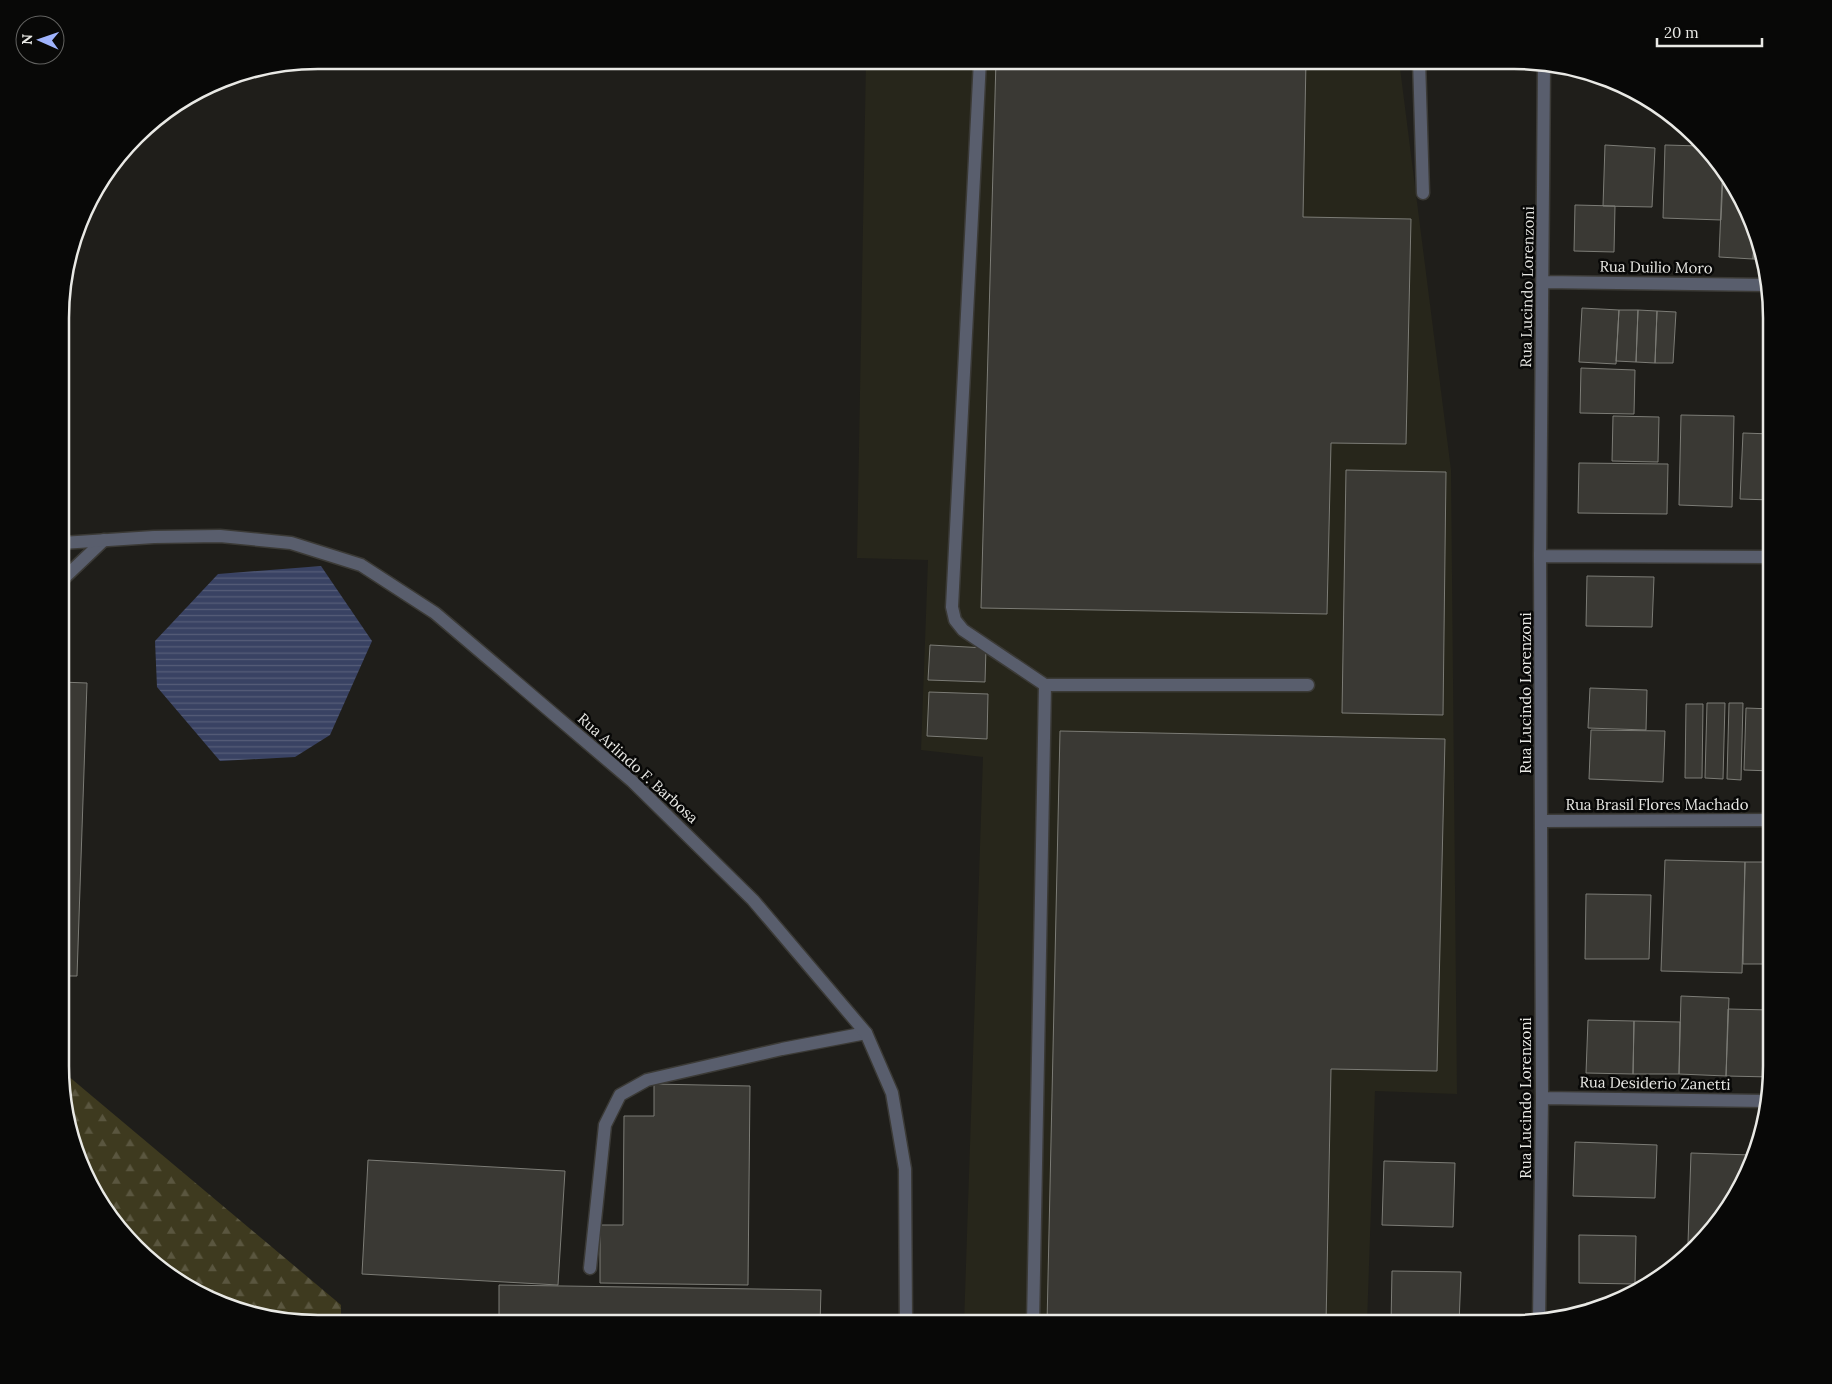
<svg xmlns="http://www.w3.org/2000/svg" width="1832" height="1384" font-family="Lora,serif">
<style>
.built{fill:#27261b}
.forest{fill:url(#forest-firs)}
.water{fill:url(#water-rules)}
.building{fill:#3a3934;stroke:#7c7c76}
.lines{fill:none;stroke-linecap:round;stroke-linejoin:round}
.service-casing{stroke:#3b3a36;stroke-width:15}
.minor-casing{stroke:#3b3a36;stroke-width:15}
.service{stroke:#595e6d;stroke-width:12}
.minor{stroke:#595e6d;stroke-width:12}
.labels{text-anchor:middle;dominant-baseline:central;stroke-width:5;stroke-linejoin:round;paint-order:stroke}
.street-label{font-size:15px;fill:#e9e9e5;stroke:#080807}
.rim{fill:none;stroke:#e9e9e5;stroke-width:2.5}
</style>
<defs>
<pattern id="forest-firs" width="22" height="20" patternUnits="userSpaceOnUse" patternTransform="scale(1.25)"><rect width="22" height="20" fill="#3e3a1f"/><path d="M5 1l3.5 6h-7zM16 11l3.5 6h-7z" fill="#5a563f"/></pattern>
<pattern id="water-rules" width="6" height="5" patternUnits="userSpaceOnUse" patternTransform="scale(1.25)"><rect width="6" height="5" fill="#394263"/><path d="M0 2.5h6" fill="none" stroke="#565d79"/></pattern>
</defs>
<rect width="100%" height="100%" fill="#1f1e1a"/>
<path class="built" d="M 866,60 L 1399,60 L 1451,470 L 1457,1094 L 1375,1091 L 1367,1324 L 964,1324 L 983,757 L 921,750 L 928,560 L 857,558 Z"/>
<path class="forest" d="M 61,1070 L 341,1305 L 341,1323 L 301,1323 L 220,1304 L 148,1260 L 87,1180 L 61,1083 Z"/>
<path class="water" d="M 321,566 L 372,641 L 330,735 L 295,757 L 220,761 L 157,687 L 155,641 L 218,574 Z"/>
<path class="building" d="M 996,60 L 1306,60 L 1303,217 L 1411,219 L 1406,444 L 1331,443 L 1327,614 L 981,608 Z
M 1605,145 L 1655,148 L 1652,207 L 1603,206 Z
M 1665,145 L 1701,146 L 1723,175 L 1721,220 L 1663,218 Z
M 1722,183 L 1729,183 L 1746,204 L 1755,228 L 1753,259 L 1719,257 Z
M 1575,205 L 1615,206 L 1614,252 L 1574,251 Z
M 1755,228 L 1763,252 L 1764,260 L 1753,259 Z
M 1582,308 L 1619,310 L 1616,364 L 1579,362 Z
M 1619,310 L 1638,310 L 1636,362 L 1616,361 Z
M 1638,310 L 1657,311 L 1655,363 L 1636,362 Z
M 1657,311 L 1676,312 L 1673,363 L 1655,363 Z
M 1581,368 L 1635,370 L 1634,414 L 1580,413 Z
M 1681,415 L 1734,416 L 1732,507 L 1679,505 Z
M 1613,416 L 1659,417 L 1658,462 L 1612,461 Z
M 1743,433 L 1772,434 L 1772,500 L 1740,499 Z
M 1579,463 L 1668,464 L 1667,514 L 1578,513 Z
M 1346,470 L 1446,472 L 1443,715 L 1342,713 Z
M 1587,576 L 1654,577 L 1652,627 L 1586,626 Z
M 930,645 L 986,648 L 985,682 L 928,680 Z
M 61,682 L 87,683 L 77,976 L 61,976 Z
M 1590,688 L 1647,690 L 1646,730 L 1588,728 Z
M 929,692 L 988,694 L 987,739 L 927,736 Z
M 1707,703 L 1725,703 L 1723,779 L 1705,778 Z
M 1729,703 L 1743,703 L 1741,780 L 1727,779 Z
M 1686,704 L 1703,704 L 1702,778 L 1685,778 Z
M 1746,708 L 1772,709 L 1772,771 L 1744,770 Z
M 1591,730 L 1665,731 L 1663,782 L 1589,779 Z
M 1060,731 L 1445,739 L 1437,1071 L 1331,1069 L 1326,1324 L 1047,1324 Z
M 1665,860 L 1745,862 L 1742,973 L 1661,971 Z
M 1745,862 L 1772,862 L 1772,964 L 1743,964 Z
M 1586,894 L 1651,895 L 1649,959 L 1585,959 Z
M 1681,996 L 1729,998 L 1726,1076 L 1679,1074 Z
M 1728,1009 L 1771,1010 L 1771,1077 L 1726,1076 Z
M 1588,1020 L 1634,1021 L 1633,1074 L 1586,1073 Z
M 1634,1021 L 1680,1022 L 1679,1074 L 1633,1074 Z
M 654,1084 L 750,1086 L 748,1285 L 600,1283 L 600,1225 L 623,1225 L 624,1116 L 654,1116 Z
M 1575,1142 L 1657,1145 L 1655,1198 L 1573,1196 Z
M 1691,1153 L 1751,1155 L 1751,1167 L 1708,1236 L 1698,1243 L 1688,1243 Z
M 368,1160 L 565,1171 L 558,1285 L 362,1274 Z
M 1384,1161 L 1455,1163 L 1453,1227 L 1382,1225 Z
M 1579,1235 L 1636,1236 L 1635,1284 L 1579,1283 Z
M 1392,1271 L 1461,1272 L 1459,1324 L 1391,1324 Z
M 499,1285 L 821,1290 L 820,1324 L 499,1324 Z
M 1586,1303 L 1611,1303 L 1586,1312 Z"/>
<g class="lines">
<defs>
<path id="service" d="M 980,60 L 952,607 L 955,620 L 963,630 L 1045,685 L 1033,1324
M 1419,60 L 1423,193
M 62,580 L 104,540
M 1045,685 L 1308,685
M 590,1268 L 605,1125 L 620,1095 L 647,1080 L 782,1049 L 866,1033"/>
<path id="minor" d="M 1543,282 L 1768,285
M 62,543 L 154,537 L 220,536 L 291,543 L 361,565 L 435,613 L 632,781 L 753,900 L 866,1033 L 892,1093 L 905,1169 L 906,1324
M 1540,556 L 1772,557
M 1542,821 L 1772,820
M 1542,1098 L 1767,1101
M 1539,1321 L 1542,1098 L 1540,556 L 1544,64"/>
</defs>
<use href="#service" class="service-casing"/>
<use href="#minor" class="minor-casing"/>
<use href="#service" class="service"/>
<use href="#minor" class="minor"/>
</g>
<g class="labels">
<g class="street-label">
<text transform="translate(1656 267) rotate(1)">Rua Duilio Moro</text>
<text transform="translate(1527 287) rotate(-89)">Rua Lucindo Lorenzoni</text>
<text transform="translate(1525 693) rotate(-90)">Rua Lucindo Lorenzoni</text>
<text transform="translate(638 768) rotate(42)">Rua Arlindo F. Barbosa</text>
<text x="1657" y="804">Rua Brasil Flores Machado</text>
<text transform="translate(1655 1083) rotate(1)">Rua Desiderio Zanetti</text>
<text transform="translate(1525 1098) rotate(-90)">Rua Lucindo Lorenzoni</text>
</g>
</g>
<path d="M0 0H1832V1384H0ZM318 69H1514A249 249 0 0 1 1763 318V1066A249 249 0 0 1 1514 1315H318A249 249 0 0 1 69 1066V318A249 249 0 0 1 318 69Z" fill="#080807" fill-rule="evenodd"/>
<path class="rim" d="M318 69H1514A249 249 0 0 1 1763 318V1066A249 249 0 0 1 1514 1315H318A249 249 0 0 1 69 1066V318A249 249 0 0 1 318 69Z"/>
<g transform="translate(40 40) rotate(272)"><circle r="24" fill="#080807" stroke="#626260"/>
<path d="M0-4L9 19L0 12L-9 19Z" fill="#9fb3fd"/>
<text y="-8" font-size="14" font-weight="bold" text-anchor="middle" fill="#e9e9e5">N</text>
</g>
<path d="M1657 38v8h105v-8" fill="none" stroke="#e9e9e5" stroke-width="2.5"/>
<text x="1664" y="38" font-size="15" fill="#e9e9e5" stroke="#080807" stroke-width="4" paint-order="stroke">20 m</text>
</svg>
